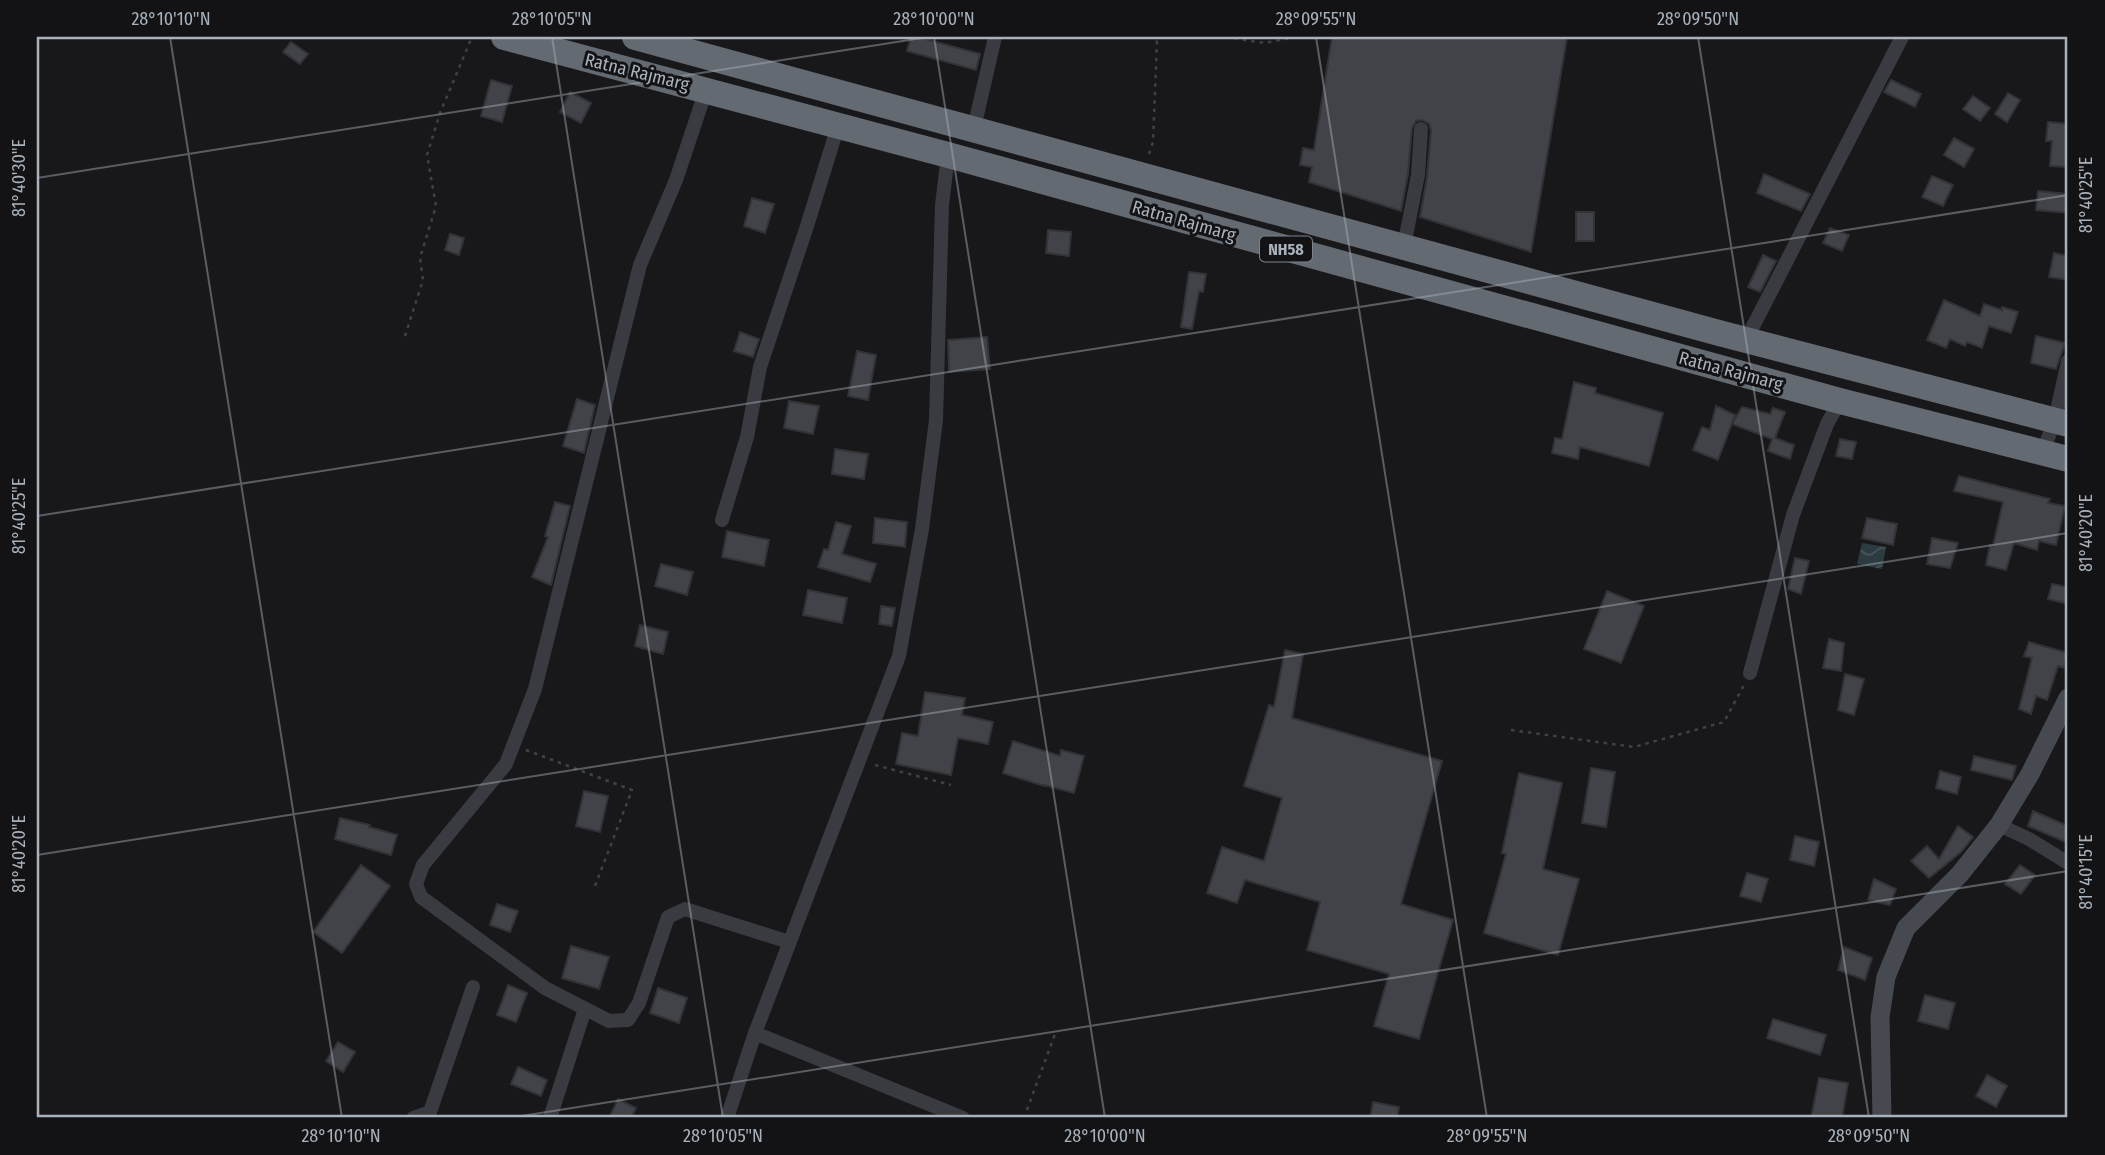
<svg xmlns="http://www.w3.org/2000/svg" width="2105" height="1155" font-family="'Fira Sans Condensed',sans-serif">
<style>
.water{fill:url(#water-waves)}
.building{fill:#424348;stroke:#323337;stroke-width:2}
.lines{fill:none;stroke-linecap:round;stroke-linejoin:round}
.path{stroke:#3e4247;stroke-width:2.5;stroke-dasharray:3.5 5;stroke-linecap:butt}
.street{stroke:#393b40;stroke-width:14}
.secondary{stroke:#464a50;stroke-width:19}
.highway{stroke:#646a71;stroke-width:26}
.ticks{fill:none;stroke:#a9b2bb;stroke-width:2;stroke-opacity:0.45}
.labels{text-anchor:middle;dominant-baseline:central;stroke-width:6;stroke-linejoin:round;paint-order:stroke}
.shield{fill:#131316;stroke:#7c828a;stroke-width:2}
.shield-label{font-size:16px;font-weight:bold;fill:#a9b2bb}
.street-label{font-size:18px;fill:#a9b2bb;stroke:#131316}
.neatline{fill:none;stroke:#a9b2bb;stroke-width:2.5}
.ticks-label{font-size:18px;text-anchor:middle;fill:#a9b2bb}
</style>
<defs>
<pattern id="water-waves" width="16" height="10" patternUnits="userSpaceOnUse" patternTransform="scale(1.75)"><rect width="16" height="10" fill="#2c3b40"/><path d="M0 5q4-4 8 0t8 0" fill="none" stroke="#48555a"/></pattern>
</defs>
<rect width="100%" height="100%" fill="#18181b"/>
<path class="water" d="M 1862,543 L 1886,547 L 1882,569 L 1857,564 Z"/>
<path class="building" d="M 911,37 L 918,37 L 980,54 L 976,70 L 907,51 Z
M 1332,37 L 1567,37 L 1531,252 L 1420,217 L 1427,177 L 1431,130 L 1429,124 L 1422,120 L 1416,121 L 1412,128 L 1408,174 L 1401,211 L 1309,182 L 1312,167 L 1300,165 L 1303,148 L 1314,150 Z
M 291,42 L 308,54 L 300,64 L 283,52 Z
M 491,80 L 512,86 L 502,122 L 481,116 Z
M 1891,80 L 1921,94 L 1915,107 L 1884,92 Z
M 570,92 L 591,103 L 581,123 L 560,112 Z
M 2008,93 L 2020,100 L 2007,122 L 1995,114 Z
M 1973,96 L 1990,108 L 1980,121 L 1963,109 Z
M 2048,122 L 2068,124 L 2068,167 L 2050,166 L 2052,141 L 2046,141 Z
M 1954,138 L 1974,149 L 1964,167 L 1944,155 Z
M 1764,174 L 1810,194 L 1801,211 L 1757,193 Z
M 1932,176 L 1953,185 L 1943,206 L 1922,197 Z
M 2038,191 L 2068,194 L 2068,213 L 2036,210 Z
M 752,198 L 774,204 L 765,233 L 744,226 Z
M 1576,212 L 1594,212 L 1594,241 L 1576,241 Z
M 1830,228 L 1849,235 L 1842,251 L 1823,243 Z
M 1048,230 L 1071,232 L 1069,256 L 1046,253 Z
M 450,234 L 464,238 L 459,255 L 445,250 Z
M 2054,253 L 2068,256 L 2068,280 L 2049,277 Z
M 1763,255 L 1776,261 L 1760,292 L 1748,287 Z
M 1189,272 L 1206,274 L 1203,292 L 1199,291 L 1192,329 L 1181,327 Z
M 1944,300 L 1980,316 L 1984,304 L 2002,310 L 2002,307 L 2018,312 L 2011,333 L 1989,326 L 1982,348 L 1967,342 L 1965,346 L 1950,339 L 1946,348 L 1927,340 Z
M 740,332 L 759,339 L 753,357 L 734,351 Z
M 2036,336 L 2065,343 L 2056,369 L 2031,363 Z
M 987,337 L 990,369 L 949,372 L 948,340 Z
M 857,351 L 876,355 L 868,400 L 848,396 Z
M 1574,382 L 1596,388 L 1595,393 L 1663,413 L 1649,466 L 1580,447 L 1578,459 L 1552,453 L 1555,438 L 1562,439 Z
M 577,399 L 595,405 L 584,453 L 563,446 Z
M 789,401 L 819,406 L 813,434 L 784,428 Z
M 1716,406 L 1735,415 L 1718,460 L 1693,450 L 1702,427 L 1710,430 Z
M 1742,407 L 1770,414 L 1773,408 L 1785,412 L 1775,438 L 1794,445 L 1790,459 L 1768,451 L 1772,439 L 1732,424 Z
M 1840,439 L 1856,442 L 1852,459 L 1836,456 Z
M 835,449 L 868,454 L 864,479 L 832,474 Z
M 1959,476 L 2050,499 L 2048,503 L 2065,506 L 2056,545 L 2039,541 L 2037,550 L 2014,543 L 2006,570 L 1986,565 L 1990,545 L 1993,546 L 2003,502 L 1954,491 Z
M 555,502 L 570,506 L 551,585 L 532,577 L 548,537 L 545,536 Z
M 875,518 L 907,522 L 905,547 L 873,543 Z
M 1867,518 L 1897,524 L 1893,545 L 1862,538 Z
M 836,522 L 851,526 L 842,554 L 876,564 L 870,582 L 818,567 L 824,549 L 828,550 Z
M 727,531 L 769,540 L 764,566 L 722,557 Z
M 1932,538 L 1958,543 L 1950,568 L 1927,564 Z
M 1795,558 L 1809,561 L 1801,594 L 1788,589 Z
M 661,564 L 693,572 L 687,595 L 655,586 Z
M 2052,584 L 2068,587 L 2068,604 L 2048,599 Z
M 808,590 L 847,598 L 842,623 L 803,615 Z
M 1607,591 L 1644,606 L 1621,663 L 1584,649 Z
M 881,606 L 895,608 L 892,626 L 879,624 Z
M 640,625 L 668,632 L 663,654 L 635,646 Z
M 1829,639 L 1844,643 L 1841,671 L 1823,668 Z
M 2029,642 L 2068,653 L 2064,668 L 2058,666 L 2047,700 L 2036,696 L 2031,714 L 2019,709 L 2032,658 L 2024,656 Z
M 1285,650 L 1303,654 L 1292,718 L 1442,761 L 1401,904 L 1453,920 L 1419,1039 L 1374,1026 L 1389,974 L 1307,950 L 1320,902 L 1245,880 L 1237,903 L 1207,893 L 1222,847 L 1264,861 L 1282,798 L 1244,786 L 1269,705 L 1274,707 Z
M 1845,674 L 1864,679 L 1854,715 L 1838,710 Z
M 925,692 L 965,698 L 962,715 L 993,722 L 988,744 L 958,738 L 951,775 L 896,764 L 902,733 L 918,736 Z
M 1013,741 L 1060,756 L 1061,750 L 1084,756 L 1074,793 L 1044,785 L 1044,786 L 1003,773 Z
M 1974,756 L 2016,766 L 2012,780 L 1971,770 Z
M 1591,768 L 1615,772 L 1606,827 L 1582,823 Z
M 1940,771 L 1961,777 L 1957,794 L 1936,788 Z
M 1519,773 L 1562,783 L 1543,869 L 1579,879 L 1558,955 L 1484,933 L 1506,854 L 1502,853 Z
M 584,791 L 608,796 L 600,832 L 576,826 Z
M 2033,811 L 2068,826 L 2068,843 L 2028,826 Z
M 340,818 L 370,825 L 369,827 L 397,835 L 391,855 L 335,839 Z
M 1958,826 L 1973,837 L 1961,852 L 1929,878 L 1911,861 L 1927,846 L 1939,859 Z
M 1795,836 L 1819,842 L 1814,866 L 1790,860 Z
M 361,865 L 390,886 L 342,953 L 313,932 Z
M 2020,865 L 2035,875 L 2021,894 L 2005,884 Z
M 1747,873 L 1768,879 L 1761,902 L 1740,896 Z
M 1874,879 L 1896,889 L 1890,905 L 1868,900 Z
M 497,904 L 518,911 L 510,932 L 490,925 Z
M 571,946 L 609,957 L 599,989 L 562,978 Z
M 1844,947 L 1872,958 L 1865,980 L 1838,970 Z
M 508,985 L 527,993 L 516,1022 L 497,1015 Z
M 658,988 L 687,998 L 679,1023 L 650,1013 Z
M 1925,995 L 1955,1003 L 1948,1029 L 1918,1021 Z
M 1773,1019 L 1826,1035 L 1820,1055 L 1767,1038 Z
M 338,1042 L 355,1052 L 343,1072 L 326,1061 Z
M 518,1067 L 547,1080 L 541,1096 L 511,1084 Z
M 1987,1075 L 2007,1086 L 1996,1107 L 1976,1096 Z
M 1819,1078 L 1848,1083 L 1842,1118 L 1811,1118 Z
M 618,1099 L 636,1108 L 631,1118 L 609,1118 Z
M 1373,1102 L 1399,1107 L 1397,1118 L 1370,1118 Z"/>
<g class="lines">
<path class="path" d="M 1226,37 L 1264,43 L 1297,37
M 1149,154 L 1153,142 L 1157,41 L 1162,37
M 405,336 L 423,280 L 420,258 L 436,206 L 427,155 L 440,113 L 472,37
M 1511,730 L 1634,747 L 1724,722 L 1744,685
M 526,750 L 632,790 L 595,886
M 875,765 L 951,785
M 1024,1118 L 1055,1034"/>
<path class="street" d="M 706,90 L 676,180 L 640,265 L 535,689 L 506,764 L 423,865 L 416,884 L 421,897 L 545,988 L 609,1021 L 628,1020 L 639,1003 L 668,917 L 685,909 L 789,942
M 974,128 L 995,37
M 1404,246 L 1418,175 L 1421,129
M 1746,340 L 1902,37
M 2043,451 L 2055,420 L 2068,361
M 722,520 L 747,437 L 760,367 L 807,226 L 838,126
M 1750,673 L 1793,515 L 1827,424 L 1840,401
M 1999,825 L 2029,839 L 2068,863
M 755,1033 L 963,1118
M 413,1118 L 430,1112 L 473,987
M 550,1118 L 585,1009
M 727,1118 L 755,1033 L 899,656 L 922,529 L 936,420 L 942,205 L 948,155"/>
<path class="secondary" d="M 1882,1118 L 1880,1017 L 1886,977 L 1906,928 L 1960,874 L 1999,825 L 2030,774 L 2068,698"/>
<path class="highway" d="M 504,37 L 948,155 L 1840,401 L 2068,459
M 635,37 L 1719,333 L 2068,424"/>
</g>
<path class="ticks" d="M 170,37 L 342,1118M 552,37 L 723,1118M 934,37 L 1105,1118M 1316,37 L 1487,1118M 1698,37 L 1869,1118M 37,178 L 928,37M 37,516 L 2068,195M 37,855 L 2068,533M 509,1118 L 2068,871"/>
<g class="labels">
<rect class="shield" x="1260" y="236.5" width="52" height="25" rx="5"/>
<g class="shield-label">
<text x="1286" y="249">NH58</text>
</g>
<g class="street-label">
<text transform="translate(637 72) rotate(14)">Ratna Rajmarg</text>
<text transform="translate(1184 221) rotate(16)">Ratna Rajmarg</text>
<text transform="translate(1731 371) rotate(15)">Ratna Rajmarg</text>
</g>
</g>
<rect width="2105" height="1155" fill="none" stroke="#131316" stroke-width="77"/>
<rect x="38" y="38" width="2028" height="1078" class="neatline"/>
<g class="ticks-label">
<text x="171" y="25">28°10'10"N</text>
<text x="552" y="25">28°10'05"N</text>
<text x="934" y="25">28°10'00"N</text>
<text x="1316" y="25">28°09'55"N</text>
<text x="1698" y="25">28°09'50"N</text>
<text transform="translate(19 178) rotate(-90)" y="6">81°40'30"E</text>
<text transform="translate(2086 195) rotate(-90)" y="6">81°40'25"E</text>
<text transform="translate(19 516) rotate(-90)" y="6">81°40'25"E</text>
<text transform="translate(2086 533) rotate(-90)" y="6">81°40'20"E</text>
<text transform="translate(19 854) rotate(-90)" y="6">81°40'20"E</text>
<text transform="translate(2086 872) rotate(-90)" y="6">81°40'15"E</text>
<text x="341" y="1142">28°10'10"N</text>
<text x="723" y="1142">28°10'05"N</text>
<text x="1105" y="1142">28°10'00"N</text>
<text x="1487" y="1142">28°09'55"N</text>
<text x="1869" y="1142">28°09'50"N</text>
</g>
</svg>
